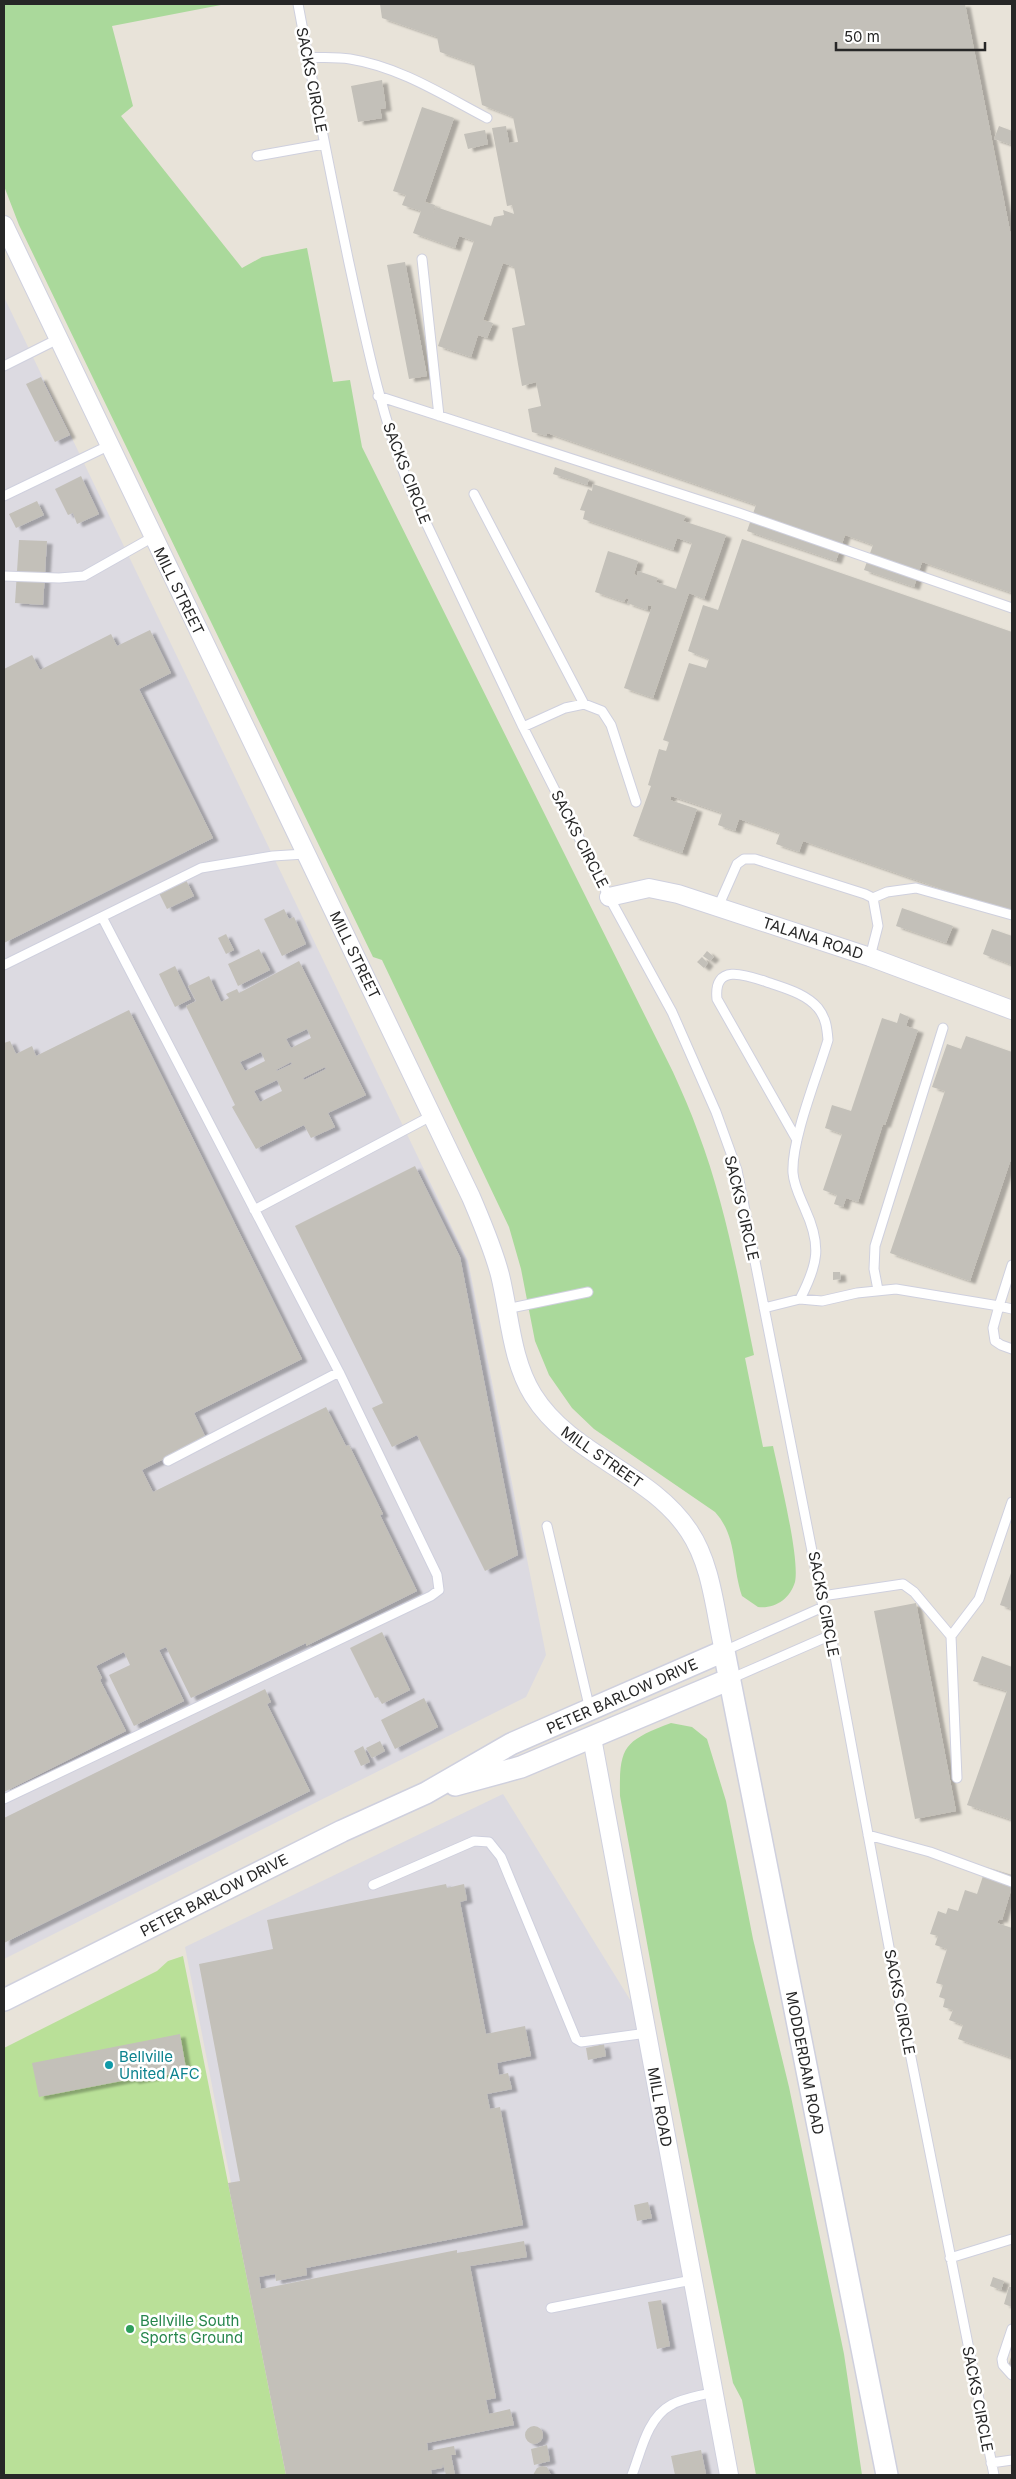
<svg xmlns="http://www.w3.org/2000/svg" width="1016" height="2479" font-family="Inter,sans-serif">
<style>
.industrial{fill:#dcdae1}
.green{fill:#aad99b}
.pitch{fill:#b9e098}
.building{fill:#c3c0b9;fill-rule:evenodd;filter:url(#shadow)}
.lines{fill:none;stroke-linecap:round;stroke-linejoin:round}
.service-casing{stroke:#cfd0de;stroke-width:11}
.minor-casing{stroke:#cfd0de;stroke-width:20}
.tertiary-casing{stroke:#cfd0de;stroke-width:24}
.service{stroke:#fff;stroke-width:9}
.minor{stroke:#fff;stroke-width:18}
.tertiary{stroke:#fff;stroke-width:21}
.culture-dot{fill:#0f9aa8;stroke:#fff;stroke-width:2}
.leisure-dot{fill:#2e9e5b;stroke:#fff;stroke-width:2}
.labels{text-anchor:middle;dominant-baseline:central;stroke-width:5;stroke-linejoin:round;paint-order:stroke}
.street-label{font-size:15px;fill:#272727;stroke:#fff}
.culture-label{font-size:15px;fill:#0d838f;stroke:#fff;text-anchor:start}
.leisure-label{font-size:15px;fill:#27864d;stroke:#fff;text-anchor:start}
</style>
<defs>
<filter id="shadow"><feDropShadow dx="5.5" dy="3" stdDeviation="1" flood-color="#0004"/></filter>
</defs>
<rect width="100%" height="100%" fill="#e8e3d9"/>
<path class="industrial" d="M 4,297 L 468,1261 L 546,1655 L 526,1697 L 4,1959 Z
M 503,1794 L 637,2011 L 723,2475 L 288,2475 L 185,1947 Z"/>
<path class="green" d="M 4,4 L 226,4 L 112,26 L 133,106 L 121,116 L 242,268 L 262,257 L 307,248 L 333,382 L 350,380 L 362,447 L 673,1072 C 682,1092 691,1112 698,1132 C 725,1203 739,1281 754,1355 L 745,1358 L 763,1447 L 773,1446 C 779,1474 800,1558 795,1582 C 790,1599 775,1609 758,1607 L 742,1596 C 732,1566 737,1536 715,1512 L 594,1429 L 572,1408 L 549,1375 L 535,1341 L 521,1269 L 509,1227 L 382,960 L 373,957 L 19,225 L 4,186 Z
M 671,1723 L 692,1727 L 707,1739 L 726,1801 L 753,1939 L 789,2087 L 844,2354 L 862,2475 L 756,2475 L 742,2400 L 733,2383 L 660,2014 L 620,1796 C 619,1746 624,1741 671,1723 Z"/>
<path class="pitch" d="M 183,1956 L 286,2475 L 4,2475 L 4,2048 L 157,1971 L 168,1961 Z"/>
<path class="building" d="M 380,4 L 965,4 L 1012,241 L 1012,593 L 922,562 L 914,587 L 864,570 L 873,545 L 845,535 L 836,561 L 747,531 L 756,505 L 547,433 L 547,436 L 532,432 L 528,409 L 541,406 L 536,382 L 522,386 L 518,364 L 512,328 L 525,325 L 514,267 L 503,263 L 483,320 L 493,323 L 487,338 L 478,335 L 471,357 L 438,346 L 474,241 L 459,236 L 455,248 L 413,233 L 421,211 L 402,205 L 406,195 L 393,191 L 422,107 L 454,118 L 425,202 L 435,205 L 433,214 L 436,207 L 491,226 L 494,217 L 504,215 L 503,210 L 514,214 L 512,205 L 507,206 L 492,128 L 506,126 L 509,143 L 518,142 L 513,117 L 482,105 L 474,64 L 440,52 L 437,37 L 382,18 Z
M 382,80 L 386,108 L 380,109 L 382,118 L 358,122 L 351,86 Z
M 999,126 L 1012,131 L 1012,145 L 994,139 Z
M 485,130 L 488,144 L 468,149 L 464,134 Z
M 405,262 L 427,376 L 409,379 L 387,265 Z
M 41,377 L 70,435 L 55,442 L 26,384 Z
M 555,467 L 589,479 L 587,485 L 553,474 Z
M 81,476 L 99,514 L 77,524 L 73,513 L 68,515 L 55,489 Z
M 593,484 L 686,516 L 683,521 L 726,535 L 704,599 L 689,593 L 653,698 L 624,688 L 652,606 L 648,605 L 647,610 L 627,603 L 629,599 L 626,598 L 624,602 L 595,592 L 608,551 L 638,561 L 634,574 L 637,576 L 638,571 L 658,578 L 656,582 L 676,589 L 692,543 L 677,538 L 673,550 L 583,519 L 585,511 L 580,510 L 588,489 L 592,491 Z
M 37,501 L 44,515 L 16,528 L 9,514 Z
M 742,539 L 1012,632 L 1012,913 L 803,841 L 799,852 L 776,844 L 780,833 L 739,819 L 735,831 L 718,825 L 722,813 L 671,796 L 670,800 L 697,809 L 682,853 L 633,836 L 651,786 L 648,785 L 659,749 L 666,751 L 669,742 L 663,740 L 689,663 L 706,668 L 709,659 L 688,651 L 703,605 L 718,610 Z
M 19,540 L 47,541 L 43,605 L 15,603 Z
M 150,630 L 171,673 L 139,689 L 213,838 L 4,943 L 4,669 L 32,655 L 40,670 L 111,634 L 117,646 Z
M 186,880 L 194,896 L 167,909 L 159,893 Z
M 902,908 L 953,926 L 946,943 L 896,926 Z
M 284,909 L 289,919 L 294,917 L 306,944 L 282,956 L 264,919 Z
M 992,929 L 1012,936 L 1012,965 L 983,954 Z
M 226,934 L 234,950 L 226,954 L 218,938 Z
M 259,949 L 270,970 L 238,986 L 228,964 Z
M 707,951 L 714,957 L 710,961 L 703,956 Z
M 702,957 L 708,963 L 704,968 L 697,962 Z
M 299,961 L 366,1095 L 328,1113 L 335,1127 L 311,1138 L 304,1125 L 256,1149 L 232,1107 L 235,1105 L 186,1006 L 196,1001 L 188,986 L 209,976 L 221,1002 L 229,998 L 226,994 L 237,989 L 239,993 ZM 307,1029 L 311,1038 L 291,1048 L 286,1039 ZM 261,1052 L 265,1061 L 245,1071 L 240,1062 ZM 291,1062 L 292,1064 L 277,1071 L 276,1070 ZM 325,1067 L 326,1069 L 304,1080 L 303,1078 ZM 277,1080 L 282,1091 L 260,1102 L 254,1091 Z
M 175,966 L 191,999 L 175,1007 L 159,974 Z
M 129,1010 L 302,1359 L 194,1413 L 206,1438 L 142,1470 L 153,1492 L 326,1407 L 346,1446 L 349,1445 L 383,1514 L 380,1515 L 417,1591 L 306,1646 L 306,1643 L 191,1698 L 166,1647 L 159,1650 L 184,1701 L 134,1726 L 109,1675 L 130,1665 L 124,1652 L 96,1666 L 102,1678 L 100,1680 L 126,1731 L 4,1792 L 4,1043 L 10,1041 L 16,1054 L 32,1046 L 36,1056 Z
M 900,1013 L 909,1017 L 906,1026 L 918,1030 L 885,1125 L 883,1124 L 858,1202 L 846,1198 L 843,1207 L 834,1204 L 837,1195 L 823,1190 L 842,1134 L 825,1128 L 832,1105 L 851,1111 L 882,1018 L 897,1023 Z
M 966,1036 L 1012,1052 L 1012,1156 L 970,1281 L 890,1253 L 945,1091 L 932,1087 L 947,1044 L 961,1049 Z
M 415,1166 L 460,1257 L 518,1555 L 485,1571 L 417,1435 L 392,1447 L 372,1408 L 383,1403 L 295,1226 Z
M 833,1272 L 840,1272 L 841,1279 L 833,1280 Z
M 1012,1570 L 1012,1609 L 1000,1605 Z
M 916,1603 L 956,1811 L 915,1819 L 874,1611 Z
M 382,1632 L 410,1690 L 382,1704 L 378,1697 L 375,1698 L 350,1648 Z
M 982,1656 L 1012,1667 L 1012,1820 L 967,1805 L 1007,1691 L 973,1681 Z
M 265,1689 L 271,1702 L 267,1704 L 310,1791 L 4,1943 L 4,1818 Z
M 424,1698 L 438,1727 L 395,1749 L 381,1720 Z
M 380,1741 L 385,1751 L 372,1758 L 366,1748 Z
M 363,1746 L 370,1762 L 361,1766 L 354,1751 Z
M 986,1867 L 1012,1875 L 1012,1887 L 1002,1920 L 999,1919 L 997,1923 L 1012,1928 L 1012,2058 L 958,2039 L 963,2025 L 949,2020 L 953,2010 L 943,2007 L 945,1999 L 939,1997 L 943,1985 L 936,1983 L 947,1949 L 935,1945 L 938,1936 L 930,1934 L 938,1911 L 946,1914 L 948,1908 L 958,1911 L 965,1890 L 977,1894 Z
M 446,1884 L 447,1888 L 464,1884 L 467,1900 L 460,1902 L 486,2034 L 525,2026 L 531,2056 L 497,2063 L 499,2075 L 508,2073 L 512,2089 L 487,2094 L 490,2109 L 500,2107 L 523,2225 L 306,2268 L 307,2275 L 276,2281 L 275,2274 L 259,2277 L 261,2289 L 457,2250 L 457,2253 L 524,2241 L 527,2257 L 470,2266 L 496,2398 L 486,2400 L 489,2414 L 510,2409 L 514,2425 L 427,2443 L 428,2451 L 454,2446 L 456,2455 L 451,2455 L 455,2475 L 446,2475 L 443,2464 L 442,2468 L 431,2470 L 432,2475 L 286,2475 L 228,2183 L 240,2181 L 199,1964 L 273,1949 L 267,1920 Z
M 180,2034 L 186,2068 L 173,2071 L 173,2074 L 133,2081 L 132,2079 L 39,2097 L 32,2063 Z
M 604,2044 L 606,2056 L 588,2060 L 586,2048 Z
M 648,2202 L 652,2218 L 637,2221 L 634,2205 Z
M 993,2277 L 1004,2281 L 1001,2290 L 990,2286 Z
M 1009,2287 L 1012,2287 L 1012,2307 L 1004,2304 Z
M 661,2300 L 670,2346 L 657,2349 L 648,2302 Z
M 1012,2354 L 1012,2367 L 1008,2366 Z
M525 2435a9 9 0 1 1 18 0a9 9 0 1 1-18 0Z
M 547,2445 L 550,2461 L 534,2465 L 531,2449 Z
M 701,2450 L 706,2474 L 675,2475 L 671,2456 Z
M 542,2466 L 547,2467 L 551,2475 L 533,2475 L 537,2468 Z"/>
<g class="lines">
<defs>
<path id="service" d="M 298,4 C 314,91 331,177 349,263 C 366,341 381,415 410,489 L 523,727 L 609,897 L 672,1012 L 716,1112 L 737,1170 L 823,1607 L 831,1635 L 889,1947 L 994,2475
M 308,57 C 321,58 336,57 350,59 C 400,67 443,95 487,118
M 257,156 L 324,144
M 422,259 L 439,416
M 4,366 L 58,339
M 378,396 L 739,513 L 1012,608
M 474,494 L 584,704
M 4,496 L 110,445
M 4,576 L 59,578 L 84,576 L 153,537
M 523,727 L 565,708 L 584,704 L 602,711 L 611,725 L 636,802
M 873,898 L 887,892 L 916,888 L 1012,915
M 718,907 L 737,864 L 744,859 L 755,859 L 865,894 L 873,898 L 878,926 L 870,957
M 4,965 L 201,868 L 273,856 L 305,854
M 797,1140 L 717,999 C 713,961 749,976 770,983 C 787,989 806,994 818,1008 C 826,1018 827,1028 828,1040 C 818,1074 791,1140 793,1173 C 794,1186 800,1197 805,1209 C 822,1246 818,1264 800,1299
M 254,1210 L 433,1115
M 878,1290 L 874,1269 L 875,1246 L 943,1028
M 764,1308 L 800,1299 L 822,1301 L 857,1293 L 896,1289 L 999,1306 L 1012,1265
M 506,1309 L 588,1292
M 1012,1309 L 999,1306 L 993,1328 L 995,1341 L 1001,1345 L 1012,1349
M 168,1461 L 339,1372
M 547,1526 L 590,1710
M 822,1596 L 903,1584 L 914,1592 L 951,1636 L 957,1778
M 951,1636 L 979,1599 L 1012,1502
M 724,1651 L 823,1607
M 730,1679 L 831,1635
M 4,1799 L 431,1596 L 439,1590 L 437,1575 L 339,1372 L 102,917
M 868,1835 L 930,1852 L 1012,1882
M 373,1885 L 474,1841 L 489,1842 L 501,1857 L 576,2039 L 581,2042 L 647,2033
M 950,2258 L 1012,2239
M 551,2308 L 692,2280
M 1012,2329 L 1002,2359 L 1003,2365 L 1012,2375
M 991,2463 L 1012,2460
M 632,2475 C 641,2452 647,2418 671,2405 C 683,2398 700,2396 713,2392"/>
<path id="minor" d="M 4,225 L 471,1197 C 482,1223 493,1248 500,1275 C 510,1316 511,1359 533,1395 C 571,1456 650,1472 689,1531 C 712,1565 715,1612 724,1651
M 609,897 L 649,888 L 678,894 L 870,957 L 1012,1010
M 592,1738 L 729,2475"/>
<path id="tertiary" d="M 455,1785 L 521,1767 L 730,1679
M 4,2000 L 342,1831 L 426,1793 L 511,1744 L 724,1651 L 887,2475"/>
</defs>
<use href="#service" class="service-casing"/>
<use href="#minor" class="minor-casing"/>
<use href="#tertiary" class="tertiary-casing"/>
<use href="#service" class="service"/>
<use href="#minor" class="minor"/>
<use href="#tertiary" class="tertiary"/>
</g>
<circle class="culture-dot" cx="109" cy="2065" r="5"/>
<circle class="leisure-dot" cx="130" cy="2329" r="5"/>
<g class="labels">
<g class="street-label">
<text transform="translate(312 80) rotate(79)">SACKS CIRCLE</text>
<text transform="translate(407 473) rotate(69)">SACKS CIRCLE</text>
<text transform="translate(179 591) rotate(64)">MILL STREET</text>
<text transform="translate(580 839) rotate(63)">SACKS CIRCLE</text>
<text transform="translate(813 938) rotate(18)">TALANA ROAD</text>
<text transform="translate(355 955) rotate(64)">MILL STREET</text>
<text transform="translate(742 1208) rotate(77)">SACKS CIRCLE</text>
<text transform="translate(602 1457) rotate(35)">MILL STREET</text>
<text transform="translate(824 1604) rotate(79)">SACKS CIRCLE</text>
<text transform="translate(622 1696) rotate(-24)">PETER BARLOW DRIVE</text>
<text transform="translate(214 1895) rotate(-27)">PETER BARLOW DRIVE</text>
<text transform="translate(900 2002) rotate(79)">SACKS CIRCLE</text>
<text transform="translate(805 2063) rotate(79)">MODDERDAM ROAD</text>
<text transform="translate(660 2107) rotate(80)">MILL ROAD</text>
<text transform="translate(978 2399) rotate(79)">SACKS CIRCLE</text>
</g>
<g class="culture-label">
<text x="119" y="2056">Bellville<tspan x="119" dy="17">United AFC</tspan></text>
</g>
<g class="leisure-label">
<text x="140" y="2320">Bellville South<tspan x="140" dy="17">Sports Ground</tspan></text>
</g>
</g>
<rect width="1016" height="2479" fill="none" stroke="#272727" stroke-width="10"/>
<path d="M836 42v8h149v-8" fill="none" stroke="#272727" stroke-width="2.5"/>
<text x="844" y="42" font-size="15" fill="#272727" stroke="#ffffff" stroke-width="4" paint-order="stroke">50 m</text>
</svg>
